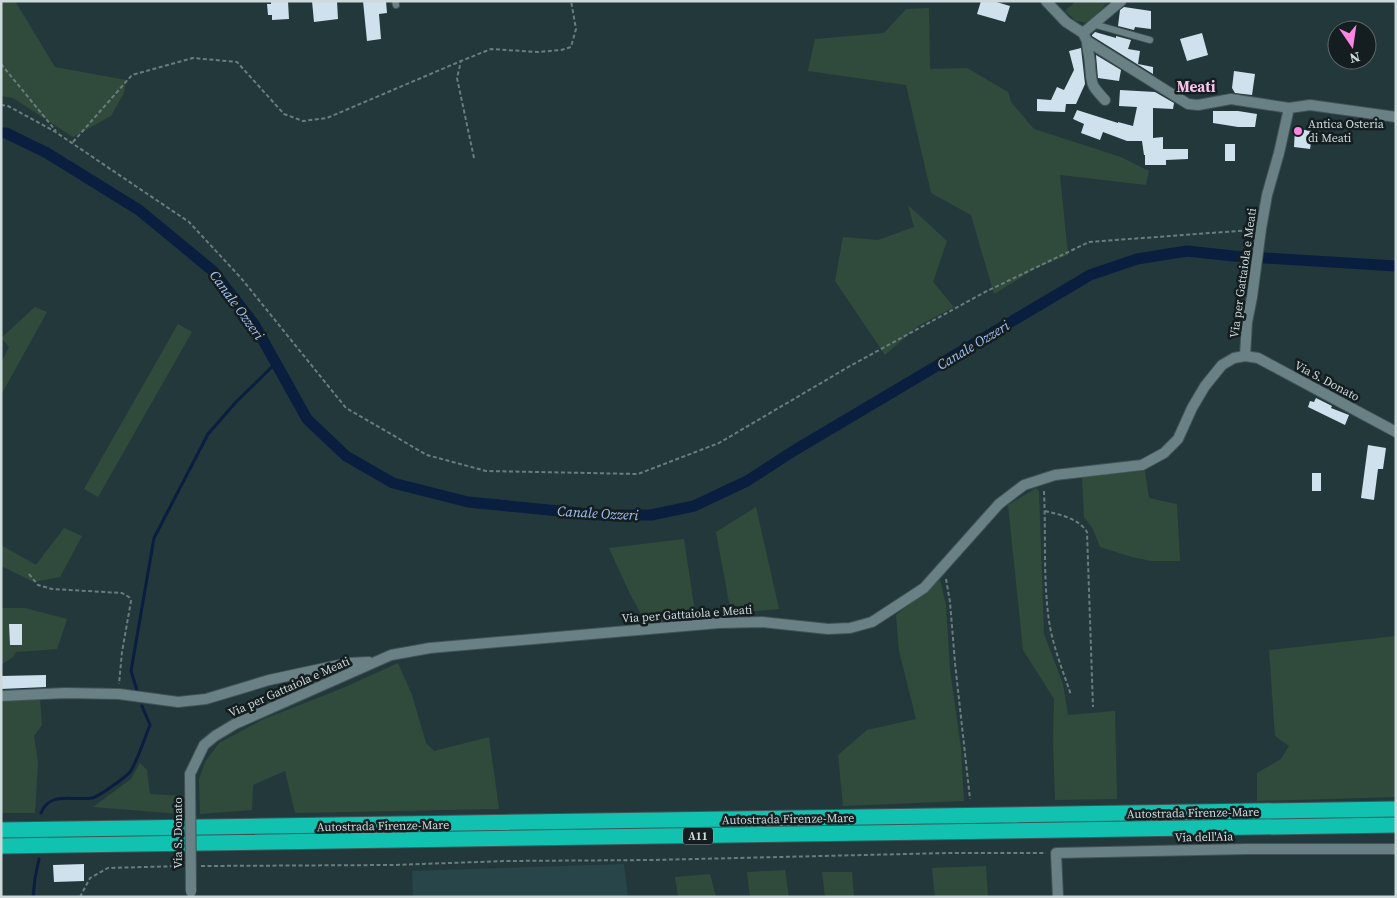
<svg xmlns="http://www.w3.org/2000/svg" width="1397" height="898" font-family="'Source Serif 4',serif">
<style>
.built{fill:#28454a}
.green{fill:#304b3b}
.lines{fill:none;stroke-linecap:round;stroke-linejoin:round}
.stream{stroke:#0a1e3f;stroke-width:3}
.canal{stroke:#0a1e3f;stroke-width:11}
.building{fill:#cee1ed}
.service-casing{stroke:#415356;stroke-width:8}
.minor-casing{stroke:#415356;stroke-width:12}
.motorway-casing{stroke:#415356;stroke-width:17}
.path{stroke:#6b7c7f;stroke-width:2;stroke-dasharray:4 2.5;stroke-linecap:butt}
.service{stroke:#698084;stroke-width:6}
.minor{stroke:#698084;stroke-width:10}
.motorway{stroke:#12c2b1;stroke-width:15}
.minor-bridge-casing{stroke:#415356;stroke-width:12;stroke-linecap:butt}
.minor-bridge{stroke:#698084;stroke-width:10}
.poi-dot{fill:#fd86e2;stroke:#141d1f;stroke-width:2}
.labels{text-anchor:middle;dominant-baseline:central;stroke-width:5;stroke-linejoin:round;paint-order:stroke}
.shield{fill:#141d1f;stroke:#96a1a3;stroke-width:1}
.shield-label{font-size:11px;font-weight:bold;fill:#cdd9db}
.poi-label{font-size:12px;fill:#cdd9db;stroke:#141d1f;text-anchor:start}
.street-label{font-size:12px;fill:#cdd9db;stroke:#141d1f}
.water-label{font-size:14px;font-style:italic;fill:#a5c4f6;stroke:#141d1f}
.quarter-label{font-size:15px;font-weight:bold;fill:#f9c3ea;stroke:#141d1f}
</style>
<rect width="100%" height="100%" fill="#23383b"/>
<path class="built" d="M 624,864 L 628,897 L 413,897 L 412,871 Z"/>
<path class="green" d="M 1,1 L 15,1 L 55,67 L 126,80 L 124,93 L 111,116 L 73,137 L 13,98 L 1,96 Z
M 1076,1 L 1109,1 L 1088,23 L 1076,21 L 1065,11 Z
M 929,8 L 930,69 L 967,68 L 1008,92 L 1011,102 L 1034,129 L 1121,157 L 1149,171 L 1146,185 L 1060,175 L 1068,255 L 1036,268 L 994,294 L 971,215 L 931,193 L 906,85 L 808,71 L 815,39 L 884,33 L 906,9 Z
M 908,205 L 947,241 L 933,282 L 954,307 L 918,326 L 885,355 L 835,281 L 843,237 L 878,240 L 914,227 Z
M 35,307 L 47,312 L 1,395 L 1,363 L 9,347 L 1,338 Z
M 178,324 L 192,332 L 98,497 L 84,489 Z
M 1145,471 L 1149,498 L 1177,504 L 1180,561 L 1151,561 L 1132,557 L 1100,547 L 1093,529 L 1084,517 L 1082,477 Z
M 1036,488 L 1039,491 L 1044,634 L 1063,684 L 1068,715 L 1115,711 L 1117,799 L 1055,800 L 1053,742 L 1054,699 L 1023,650 L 1008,505 Z
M 756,507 L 779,609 L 731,613 L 716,532 Z
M 64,528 L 82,536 L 60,577 L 34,582 L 1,566 L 1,545 L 36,565 Z
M 684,539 L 696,619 L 646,623 L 630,594 L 609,548 Z
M 940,580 L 946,605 L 950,670 L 961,748 L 964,801 L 843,806 L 838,755 L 867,730 L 916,719 L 899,651 L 896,615 Z
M 1,608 L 25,608 L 67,619 L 57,649 L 16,652 L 13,657 L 1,665 Z
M 1396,636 L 1396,797 L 1257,801 L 1257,773 L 1281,759 L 1289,746 L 1275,736 L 1269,650 Z
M 398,663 L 412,695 L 426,743 L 434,751 L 489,737 L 499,809 L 295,813 L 285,771 L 253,785 L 252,810 L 200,814 L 199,779 L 205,762 L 219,743 L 264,719 L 343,688 Z
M 40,698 L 42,725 L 34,736 L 38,762 L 35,813 L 1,813 L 1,699 Z
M 140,763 L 147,770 L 150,794 L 182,796 L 181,814 L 93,807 L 131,779 Z
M 986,866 L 988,897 L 935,897 L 932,868 Z
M 785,870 L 789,897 L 750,897 L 747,872 Z
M 822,872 L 852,872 L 854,897 L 825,897 Z
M 710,874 L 716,897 L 678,897 L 675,877 Z"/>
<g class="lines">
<path class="stream" d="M 137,690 L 131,671 L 154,538 L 208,434 L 236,402 L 276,363
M 41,813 C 49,791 74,801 92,798 C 98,797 126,777 130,772 C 137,762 145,737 150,725 L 142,706
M 33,897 L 35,878 L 39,859"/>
<path class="canal" d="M 1,133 L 6,133 L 47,153 L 139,210 L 213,271 L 254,324 L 307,419 L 346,456 L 393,483 L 468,502 L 600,515 L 651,515 L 694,506 L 747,481 L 795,450 L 1090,275 L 1137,259 L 1187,251 L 1233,256 L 1396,266"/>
</g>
<path class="building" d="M 271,1 L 288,1 L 289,19 L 272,20 L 272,15 L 268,15 L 267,4 L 271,4 Z
M 312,1 L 337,1 L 338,19 L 314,22 Z
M 363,1 L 386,1 L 387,13 L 379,14 L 381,39 L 367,41 Z
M 981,1 L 993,1 L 1010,6 L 1005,22 L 977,14 Z
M 1124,7 L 1151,11 L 1151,29 L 1135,27 L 1134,30 L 1118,26 L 1120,10 Z
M 1095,32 L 1116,38 L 1116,36 L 1131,40 L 1128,49 L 1140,51 L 1138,64 L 1153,67 L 1153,74 L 1092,36 L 1092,35 Z
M 1202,33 L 1208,55 L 1187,61 L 1180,39 Z
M 1081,48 L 1085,84 L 1076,104 L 1066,104 L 1065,112 L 1037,111 L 1037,99 L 1051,100 L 1057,87 L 1064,90 L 1074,70 L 1069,51 Z
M 1096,55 L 1121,70 L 1119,81 L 1098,78 Z
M 1234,71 L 1255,74 L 1252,95 L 1235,93 L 1232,88 Z
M 1120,90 L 1155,92 L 1174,103 L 1173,109 L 1153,108 L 1153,138 L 1163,137 L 1163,149 L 1188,149 L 1188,159 L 1166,160 L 1166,165 L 1145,165 L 1145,155 L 1144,155 L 1142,141 L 1127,141 L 1103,132 L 1100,140 L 1081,133 L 1084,124 L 1073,119 L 1077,110 L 1118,123 L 1118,122 L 1133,126 L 1137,107 L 1119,106 Z
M 1213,111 L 1238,111 L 1257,114 L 1255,127 L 1238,127 L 1213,123 Z
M 1295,129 L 1313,131 L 1310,149 L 1294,147 Z
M 1225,144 L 1235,144 L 1235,161 L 1225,161 Z
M 1316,398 L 1332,406 L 1331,408 L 1349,415 L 1345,425 L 1308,407 L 1310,401 L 1314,402 Z
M 1368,445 L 1386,448 L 1383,469 L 1378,469 L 1374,500 L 1361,498 Z
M 1312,473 L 1321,473 L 1321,491 L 1312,491 Z
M 9,624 L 22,624 L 22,645 L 10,645 Z
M 46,675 L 46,687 L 1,689 L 1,676 Z
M 84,864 L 84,881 L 54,882 L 53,865 Z"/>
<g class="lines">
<defs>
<path id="service" d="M 395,1 L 396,5
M 1093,24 L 1150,40"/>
<path id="minor" d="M 1046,1 L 1066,22 L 1083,33 L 1087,41 L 1188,104 L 1198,105 L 1231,99 L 1289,108 L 1310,105 L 1396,117
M 1083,33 L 1121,1
M 1087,41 C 1087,49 1090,57 1090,65 C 1092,85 1090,84 1105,100
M 1245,356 L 1258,358 L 1396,432
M 1,696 L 65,693 L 119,694 L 178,702 L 206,699 L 269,680 L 348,663 L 369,662
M 190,774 L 204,745 L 215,736 L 235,724 L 391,655 L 430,648 L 719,623 L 762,622 L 828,629 L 850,628 L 872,622 L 924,588 L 999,504 L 1024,485 L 1055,475 L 1142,465 L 1164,453 L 1178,439 L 1192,408 L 1205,386 L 1222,365 L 1234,358 L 1245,356 L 1247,322 L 1252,297 L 1261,229 L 1267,195 L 1279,153 L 1289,108
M 1058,897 L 1056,853 L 1247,849 L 1396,849"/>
<path id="motorway" d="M 1,830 L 1396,809
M 1,846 L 1396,825"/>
</defs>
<use href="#service" class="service-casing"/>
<use href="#minor" class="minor-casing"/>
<use href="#motorway" class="motorway-casing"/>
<path class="path" d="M 1,64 L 56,131
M 1,105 L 8,106 L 54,131 L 189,222 L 241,278 L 346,408 L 427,455 L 486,471 L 638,474 L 719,443 L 850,366 L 985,292 L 1089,242 L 1251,230
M 73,142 L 132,75 L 193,58 L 237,62 L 284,114 L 303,121 L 327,118 L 461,61
M 474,158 L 457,78 L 461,61 L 491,49 L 538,52 L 561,50 L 571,47 L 576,29 L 571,1
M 1044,491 C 1046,534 1043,578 1049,621 C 1053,647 1063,671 1071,695
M 1045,511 C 1061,515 1078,518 1087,532 L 1093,707
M 29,574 L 38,585 L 52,589 L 122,593 L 129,597 L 131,601 L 122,652 L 119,684
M 946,579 L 950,602 L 955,663 L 970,799
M 201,866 L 393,865 L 506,861 L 653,860 L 948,853 L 1046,853
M 80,897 L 90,878 L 108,868 L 182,866"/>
<use href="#service" class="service"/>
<use href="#minor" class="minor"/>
<use href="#motorway" class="motorway"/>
<defs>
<path id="minor-bridge" d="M 190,774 L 191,892"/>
</defs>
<use href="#minor-bridge" class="minor-bridge-casing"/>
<use href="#minor-bridge" class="minor-bridge"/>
</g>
<circle class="poi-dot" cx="1298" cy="131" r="5"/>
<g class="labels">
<rect class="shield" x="683" y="827.5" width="30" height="17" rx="4"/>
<g class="shield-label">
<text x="698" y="836">A11</text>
</g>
<g class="poi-label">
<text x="1308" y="124">Antica Osteria<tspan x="1308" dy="14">di Meati</tspan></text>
</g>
<g class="street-label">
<text transform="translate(1243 273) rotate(-82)">Via per Gattaiola e Meati</text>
<text transform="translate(1327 381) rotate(28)">Via S. Donato</text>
<text transform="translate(687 614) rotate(-4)">Via per Gattaiola e Meati</text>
<text transform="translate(289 687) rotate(-24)">Via per Gattaiola e Meati</text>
<text transform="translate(1193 813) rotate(-1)">Autostrada Firenze-Mare</text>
<text transform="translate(788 819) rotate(-1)">Autostrada Firenze-Mare</text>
<text transform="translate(383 826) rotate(-1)">Autostrada Firenze-Mare</text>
<text transform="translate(178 833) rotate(-90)">Via S. Donato</text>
<text transform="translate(1204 837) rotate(-1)">Via dell'Aia</text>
</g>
<g class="water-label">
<text transform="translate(237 305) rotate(54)">Canale Ozzeri</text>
<text transform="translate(973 345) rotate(-31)">Canale Ozzeri</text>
<text transform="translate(598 513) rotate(3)">Canale Ozzeri</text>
</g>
<g class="quarter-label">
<text x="1196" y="86">Meati</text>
</g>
</g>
<rect width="1397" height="898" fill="none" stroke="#cdd9db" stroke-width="5"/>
<g transform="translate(1352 45) rotate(167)"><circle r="24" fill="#141d1f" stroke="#5e686a"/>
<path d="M0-4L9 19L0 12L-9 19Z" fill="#fd86e2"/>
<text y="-8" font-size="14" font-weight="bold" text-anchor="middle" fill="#cdd9db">N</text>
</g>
</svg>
